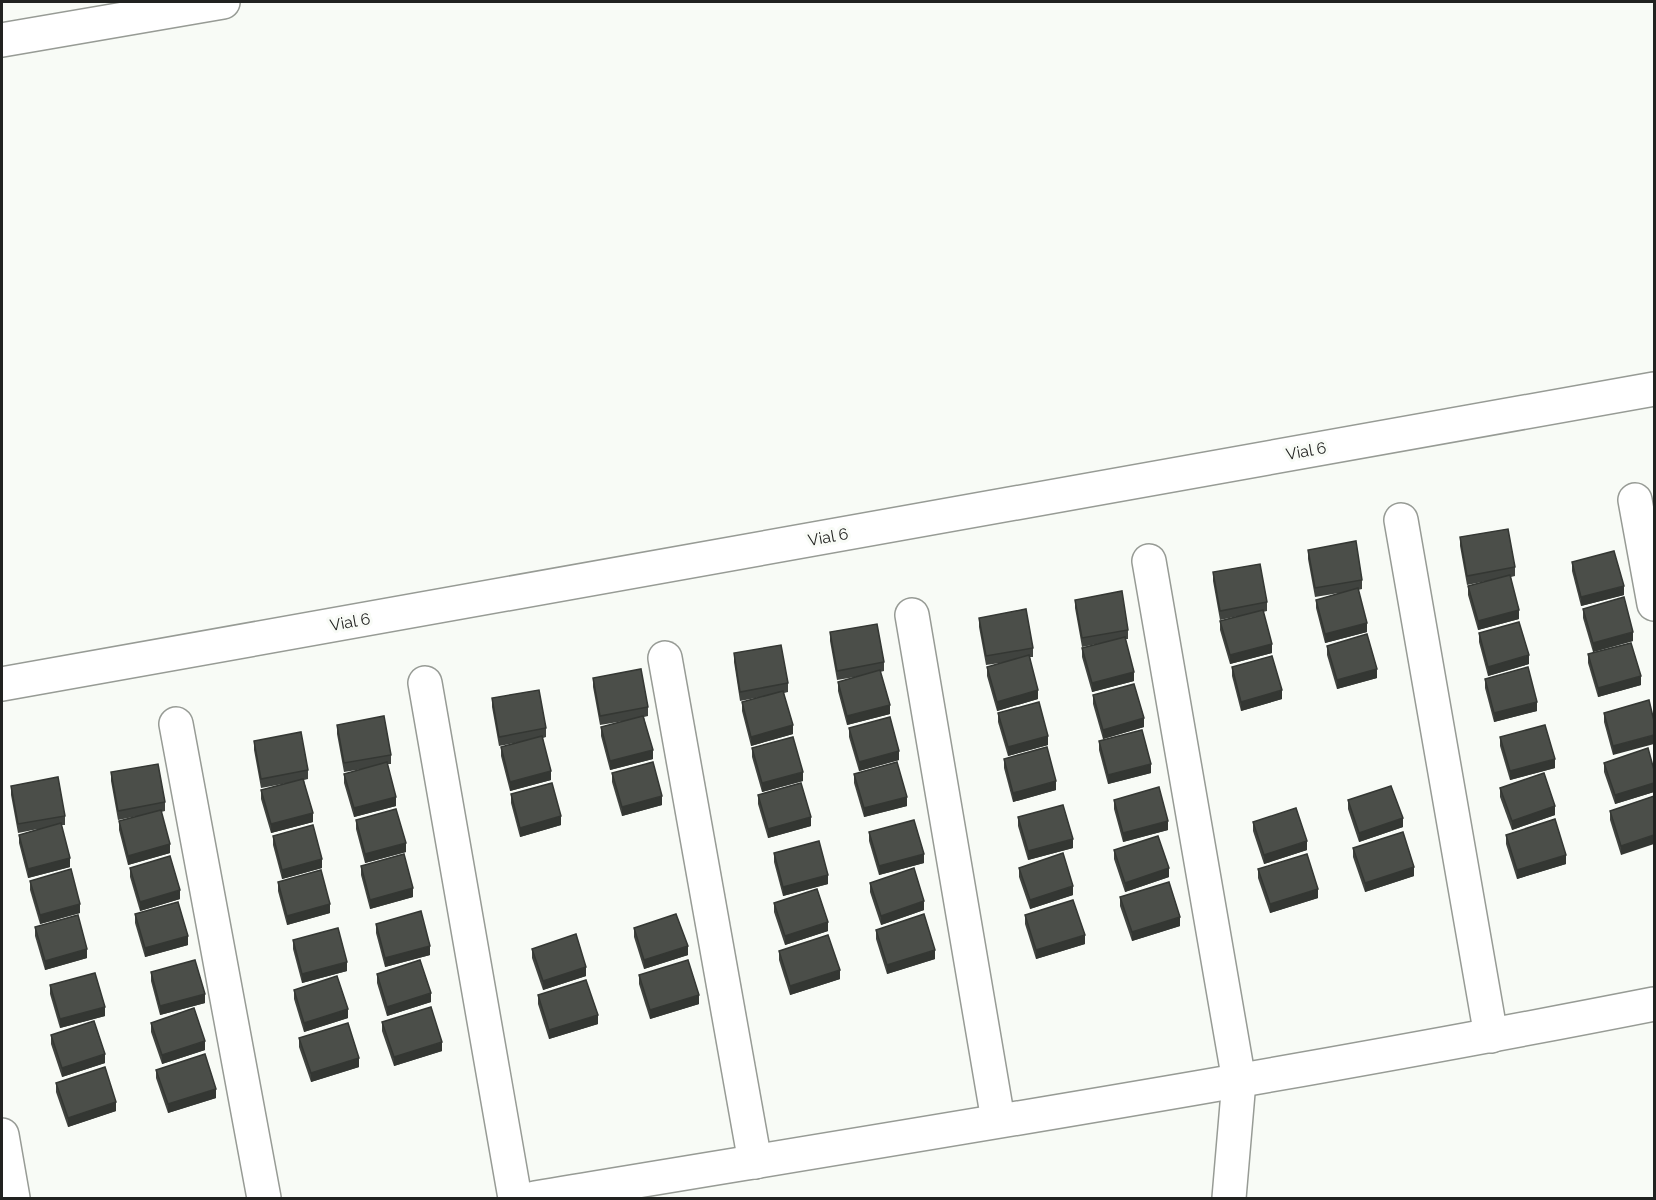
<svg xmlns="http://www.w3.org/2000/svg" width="1656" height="1200" viewBox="0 0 1656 1200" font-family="Raleway,sans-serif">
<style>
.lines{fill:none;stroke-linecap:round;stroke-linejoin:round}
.minor-casing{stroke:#979b95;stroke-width:36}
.minor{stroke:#fff;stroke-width:33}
.wall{fill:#40433f}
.shaded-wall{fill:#343733}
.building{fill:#4b4e49;stroke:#343733;stroke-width:1.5}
.labels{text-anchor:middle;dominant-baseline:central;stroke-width:6;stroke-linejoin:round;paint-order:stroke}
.street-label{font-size:16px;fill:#212220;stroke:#f8fbf6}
</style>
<rect width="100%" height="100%" fill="#f8fbf6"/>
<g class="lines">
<defs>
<g id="minor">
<polyline points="2,40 223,2"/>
<polyline points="1635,500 1654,604"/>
<polyline points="1401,520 1491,1036"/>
<polyline points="1149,561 1239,1081 1229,1198"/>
<polyline points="912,615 998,1120"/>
<polyline points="665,658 755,1162"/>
<polyline points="425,683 515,1198"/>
<polyline points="2,684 1654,389"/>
<polyline points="176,724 264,1198"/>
<polyline points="2,1135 13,1198"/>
<path d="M535,1198C908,1136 1283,1077 1654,1004"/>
</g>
</defs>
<use href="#minor" class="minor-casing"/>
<use href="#minor" class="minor"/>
</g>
<g class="wall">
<polygon points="1460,537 1515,567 1515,576 1511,577 1519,619 1478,630 1468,595 1468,586 1487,581 1467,585 1460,546"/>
<polygon points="1308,550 1362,580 1362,589 1358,590 1367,632 1325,643 1316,608 1316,600 1339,593 1315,597 1308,559"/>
<polygon points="1572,562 1624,595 1581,606 1572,571"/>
<polygon points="1213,572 1267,602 1267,611 1263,612 1272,653 1230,664 1220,630 1220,621 1239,616 1220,620 1213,581"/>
<polygon points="1075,600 1128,630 1128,639 1125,639 1134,681 1092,692 1082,657 1082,648 1102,643 1082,647 1075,608"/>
<polygon points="1583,609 1633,641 1593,652 1583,618"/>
<polygon points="979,618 1033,648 1033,657 1030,657 1038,699 997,711 987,676 987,667 1007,662 986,665 979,627"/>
<polygon points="830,632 884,662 884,671 880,672 890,714 847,725 838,691 838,682 861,676 837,680 830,641"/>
<polygon points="1479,633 1529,664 1488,676 1479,642"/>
<polygon points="1327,646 1377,678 1337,689 1327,655"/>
<polygon points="734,653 788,683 788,692 784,693 793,734 751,746 742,711 742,702 761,697 740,701 734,662"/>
<polygon points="1588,654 1641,685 1598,697 1588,663"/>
<polygon points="1232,667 1282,699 1241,711 1232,676"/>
<polygon points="593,678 648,707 648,716 644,717 653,759 610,770 601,736 601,727 624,721 600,725 593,687"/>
<polygon points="1485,679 1537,711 1494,722 1485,688"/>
<polygon points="1093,695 1144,727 1103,739 1093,704"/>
<polygon points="492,698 546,728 546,737 543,738 551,780 510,791 501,756 501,747 520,742 499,746 492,707"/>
<polygon points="1649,700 1613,755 1604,722 1604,713"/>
<polygon points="998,713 1048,745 1008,756 998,722"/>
<polygon points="337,725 391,755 391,764 387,764 396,806 354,817 344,783 344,774 363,769 344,772 337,734"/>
<polygon points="849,728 899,760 859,771 849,737"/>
<polygon points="1500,737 1555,768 1510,780 1500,746"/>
<polygon points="254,741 308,770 308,779 304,780 313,822 271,833 261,799 261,790 288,783 261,788 254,750"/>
<polygon points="1099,741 1151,773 1108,784 1099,750"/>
<polygon points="752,748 803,781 762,792 752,757"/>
<polygon points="1004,759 1056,790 1013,802 1004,768"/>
<polygon points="1604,763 1654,770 1654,792 1615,804 1604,772"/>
<polygon points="111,772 165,802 165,811 161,812 170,853 128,865 119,830 119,821 138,816 118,820 111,781"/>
<polygon points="612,773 662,805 622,816 612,782"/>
<polygon points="854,774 907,806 864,817 854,783"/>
<polygon points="11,786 65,816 65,825 61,825 70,867 28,878 19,843 19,835 38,829 18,833 11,795"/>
<polygon points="1500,788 1555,815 1512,830 1500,797"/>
<polygon points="511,794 561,825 520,837 511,803"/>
<polygon points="758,795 811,826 768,838 758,804"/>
<polygon points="1654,796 1621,855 1610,820 1610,811"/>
<polygon points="1114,800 1168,830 1123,842 1114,809"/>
<polygon points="1348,800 1403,827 1359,842 1348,809"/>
<polygon points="1018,817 1073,848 1028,860 1018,826"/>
<polygon points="356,820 406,852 365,863 356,829"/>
<polygon points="1253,822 1307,850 1264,864 1253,831"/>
<polygon points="869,832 924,863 879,875 869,841"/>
<polygon points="1506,835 1566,864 1517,879 1506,844"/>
<polygon points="273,836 322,868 282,879 273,845"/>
<polygon points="1353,848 1414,876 1365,892 1353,857"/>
<polygon points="1114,850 1169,877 1125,892 1114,859"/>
<polygon points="774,853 828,884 783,896 774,862"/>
<polygon points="361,866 413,897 370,909 361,875"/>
<polygon points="130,868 180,899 140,911 130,877"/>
<polygon points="1019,868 1073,895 1030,909 1019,877"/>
<polygon points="1258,869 1318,898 1270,913 1258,878"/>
<polygon points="30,881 80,913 40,924 30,890"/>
<polygon points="278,882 330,913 287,925 278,891"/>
<polygon points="870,883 924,910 881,925 870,892"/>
<polygon points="1120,897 1180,926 1132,941 1120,906"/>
<polygon points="774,903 828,931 785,945 774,912"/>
<polygon points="135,914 188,945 145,957 135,923"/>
<polygon points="1025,915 1085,944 1036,959 1025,924"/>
<polygon points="376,924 430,955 385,967 376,933"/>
<polygon points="35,927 87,958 45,970 35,936"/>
<polygon points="634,928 688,955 644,969 634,937"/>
<polygon points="876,930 935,959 887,974 876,939"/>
<polygon points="293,940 347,971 302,983 293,949"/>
<polygon points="532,949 586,976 543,990 532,958"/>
<polygon points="779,951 840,979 790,995 779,960"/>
<polygon points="151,972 205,1003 160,1015 151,981"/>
<polygon points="377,974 431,1002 387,1016 377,983"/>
<polygon points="639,975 699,1004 650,1019 639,984"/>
<polygon points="50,985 105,1016 60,1028 50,994"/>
<polygon points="294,990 348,1018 304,1032 294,999"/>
<polygon points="538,995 598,1024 549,1039 538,1004"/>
<polygon points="382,1022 442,1051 394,1066 382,1031"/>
<polygon points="151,1023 205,1050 162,1064 151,1032"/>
<polygon points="51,1035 105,1063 62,1077 51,1044"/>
<polygon points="299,1038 359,1067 311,1082 299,1047"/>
<polygon points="156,1070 216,1098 168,1113 156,1078"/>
<polygon points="56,1083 116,1111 68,1127 56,1092"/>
</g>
<g class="shaded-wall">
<polygon points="1624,586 1624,595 1581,606 1581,597"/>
<polygon points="1519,610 1519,619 1478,630 1478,621"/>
<polygon points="1367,623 1367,632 1325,643 1325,634"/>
<polygon points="1633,632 1633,641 1593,652 1593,643"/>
<polygon points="1272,644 1272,653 1230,664 1230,655"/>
<polygon points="1529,655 1529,664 1488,676 1488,667"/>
<polygon points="1377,669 1377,678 1337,689 1337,680"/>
<polygon points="1134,672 1134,681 1092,692 1092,683"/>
<polygon points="1641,676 1641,685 1598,697 1598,688"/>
<polygon points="1038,690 1038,699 997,711 997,702"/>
<polygon points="1282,690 1282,699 1241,711 1241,702"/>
<polygon points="1537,702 1537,711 1494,722 1494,713"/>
<polygon points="890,705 890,714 847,725 847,716"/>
<polygon points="1144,718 1144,727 1103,739 1103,730"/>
<polygon points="793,725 793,734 751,746 751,737"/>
<polygon points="1654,735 1654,744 1613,755 1613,746"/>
<polygon points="1048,736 1048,745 1008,756 1008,747"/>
<polygon points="653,750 653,759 610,770 610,761"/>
<polygon points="899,751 899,760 859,771 859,762"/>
<polygon points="1555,759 1555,768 1510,780 1510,771"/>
<polygon points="1151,764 1151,773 1108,784 1108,775"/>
<polygon points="551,771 551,780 510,791 510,782"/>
<polygon points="803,772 803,781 762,792 762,783"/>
<polygon points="1056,781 1056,790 1013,802 1013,793"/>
<polygon points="1654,783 1654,792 1615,804 1615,795"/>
<polygon points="662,796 662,805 622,816 622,807"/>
<polygon points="396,797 396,806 354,817 354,808"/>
<polygon points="907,797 907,806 864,817 864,808"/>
<polygon points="1555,806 1555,815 1512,830 1512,821"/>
<polygon points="313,813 313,822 271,833 271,824"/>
<polygon points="561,816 561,825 520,837 520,828"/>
<polygon points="811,817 811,826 768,838 768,829"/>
<polygon points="1403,818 1403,827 1359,842 1359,833"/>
<polygon points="1168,821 1168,830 1123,842 1123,833"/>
<polygon points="1654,835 1654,844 1621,855 1621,846"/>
<polygon points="1073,839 1073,848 1028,860 1028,851"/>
<polygon points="1307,841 1307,850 1264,864 1264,855"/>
<polygon points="406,843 406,852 365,863 365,854"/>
<polygon points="170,844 170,853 128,865 128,856"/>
<polygon points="924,854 924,863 879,875 879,866"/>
<polygon points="1566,855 1566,864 1517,879 1517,870"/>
<polygon points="70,858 70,867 28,878 28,869"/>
<polygon points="322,859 322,868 282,879 282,870"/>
<polygon points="1414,867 1414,876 1365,892 1365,883"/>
<polygon points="1169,868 1169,877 1125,892 1125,883"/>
<polygon points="828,875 828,884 783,896 783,887"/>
<polygon points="1073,886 1073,895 1030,909 1030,900"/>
<polygon points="413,888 413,897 370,909 370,900"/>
<polygon points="1318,889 1318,898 1270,913 1270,904"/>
<polygon points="180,890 180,899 140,911 140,902"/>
<polygon points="924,901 924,910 881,925 881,916"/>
<polygon points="80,904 80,913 40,924 40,915"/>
<polygon points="330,904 330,913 287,925 287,916"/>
<polygon points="1180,917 1180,926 1132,941 1132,932"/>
<polygon points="828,922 828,931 785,945 785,936"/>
<polygon points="1085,935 1085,944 1036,959 1036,950"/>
<polygon points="188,936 188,945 145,957 145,948"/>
<polygon points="430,946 430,955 385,967 385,958"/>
<polygon points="688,946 688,955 644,969 644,960"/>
<polygon points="87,949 87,958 45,970 45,961"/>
<polygon points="935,950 935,959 887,974 887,965"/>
<polygon points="347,962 347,971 302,983 302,974"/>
<polygon points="586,967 586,976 543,990 543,981"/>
<polygon points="840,970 840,979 790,995 790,986"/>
<polygon points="431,993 431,1002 387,1016 387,1007"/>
<polygon points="205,994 205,1003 160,1015 160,1006"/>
<polygon points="699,995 699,1004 650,1019 650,1010"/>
<polygon points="105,1007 105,1016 60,1028 60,1019"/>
<polygon points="348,1009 348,1018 304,1032 304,1023"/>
<polygon points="598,1015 598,1024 549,1039 549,1030"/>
<polygon points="205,1041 205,1050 162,1064 162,1055"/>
<polygon points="442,1042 442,1051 394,1066 394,1057"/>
<polygon points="105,1054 105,1063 62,1077 62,1068"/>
<polygon points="359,1058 359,1067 311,1082 311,1073"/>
<polygon points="216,1089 216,1098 168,1113 168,1104"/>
<polygon points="116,1102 116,1111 68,1127 68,1118"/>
</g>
<g class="building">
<polygon points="1508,529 1515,567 1467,576 1460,537"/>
<polygon points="1356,541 1362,580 1315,588 1308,550"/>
<polygon points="1614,551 1624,586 1581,597 1572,562"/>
<polygon points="1260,564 1267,602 1220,611 1213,572"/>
<polygon points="1510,575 1519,610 1478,621 1468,586"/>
<polygon points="1358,588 1367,623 1325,634 1316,600"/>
<polygon points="1122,591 1128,630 1082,638 1075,600"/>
<polygon points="1624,597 1633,632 1593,643 1583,609"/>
<polygon points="1026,609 1033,648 986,656 979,618"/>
<polygon points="1263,610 1272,644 1230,655 1220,621"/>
<polygon points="1519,622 1529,655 1488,667 1479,633"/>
<polygon points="877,624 884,662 837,671 830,632"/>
<polygon points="1367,634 1377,669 1337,680 1327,646"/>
<polygon points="1125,637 1134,672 1092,683 1082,648"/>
<polygon points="1631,643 1641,676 1598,688 1588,654"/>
<polygon points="781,645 788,683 740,692 734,653"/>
<polygon points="1029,655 1038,690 997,702 987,667"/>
<polygon points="1272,656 1282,690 1241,702 1232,667"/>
<polygon points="1528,667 1537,702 1494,713 1485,679"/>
<polygon points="641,669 648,707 600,716 593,678"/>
<polygon points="880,670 890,705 847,716 838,682"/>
<polygon points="1134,684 1144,718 1103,730 1093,695"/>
<polygon points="539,690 546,728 499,737 492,698"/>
<polygon points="783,691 793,725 751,737 742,702"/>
<polygon points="1649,700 1654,721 1654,735 1613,746 1604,713"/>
<polygon points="1039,702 1048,736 1008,747 998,713"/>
<polygon points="384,716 391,755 344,763 337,725"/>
<polygon points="643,716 653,750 610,761 601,727"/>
<polygon points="890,717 899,751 859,762 849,728"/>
<polygon points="1545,725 1555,759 1510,771 1500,737"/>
<polygon points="1142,730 1151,764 1108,775 1099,741"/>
<polygon points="301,732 308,770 261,779 254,741"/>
<polygon points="542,736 551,771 510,782 501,747"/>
<polygon points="793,737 803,772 762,783 752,748"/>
<polygon points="1047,747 1056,781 1013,793 1004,759"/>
<polygon points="1648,748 1654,770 1654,783 1615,795 1604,763"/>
<polygon points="387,762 396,797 354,808 344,774"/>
<polygon points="653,762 662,796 622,807 612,773"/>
<polygon points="897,762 907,797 864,808 854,774"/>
<polygon points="158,764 165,802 118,811 111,772"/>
<polygon points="1544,773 1555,806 1512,821 1500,788"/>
<polygon points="58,777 65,816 18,824 11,786"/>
<polygon points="303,779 313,813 271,824 261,790"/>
<polygon points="552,783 561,816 520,828 511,794"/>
<polygon points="801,783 811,817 768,829 758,795"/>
<polygon points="1391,786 1403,818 1359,833 1348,800"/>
<polygon points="1159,787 1168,821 1123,833 1114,800"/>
<polygon points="1654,796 1654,835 1621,846 1610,811"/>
<polygon points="1063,805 1073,839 1028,851 1018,817"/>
<polygon points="1296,808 1307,841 1264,855 1253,822"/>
<polygon points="396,809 406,843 365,854 356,820"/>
<polygon points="161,810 170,844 128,856 119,821"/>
<polygon points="1555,819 1566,855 1517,870 1506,835"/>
<polygon points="914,820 924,854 879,866 869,832"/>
<polygon points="61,823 70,858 28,869 19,835"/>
<polygon points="313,825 322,859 282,870 273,836"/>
<polygon points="1403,832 1414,867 1365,883 1353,848"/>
<polygon points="1158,836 1169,868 1125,883 1114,850"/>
<polygon points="819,841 828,875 783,887 774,853"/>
<polygon points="1063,853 1073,886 1030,900 1019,868"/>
<polygon points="404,854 413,888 370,900 361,866"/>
<polygon points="1307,854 1318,889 1270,904 1258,869"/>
<polygon points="170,856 180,890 140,902 130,868"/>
<polygon points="914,868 924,901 881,916 870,883"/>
<polygon points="71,869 80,904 40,915 30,881"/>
<polygon points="321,870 330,904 287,916 278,882"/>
<polygon points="1169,882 1180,917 1132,932 1120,897"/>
<polygon points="817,889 828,922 785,936 774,903"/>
<polygon points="1073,900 1085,935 1036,950 1025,915"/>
<polygon points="178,902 188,936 145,948 135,914"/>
<polygon points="421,911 430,946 385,958 376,924"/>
<polygon points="676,914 688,946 644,960 634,928"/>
<polygon points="924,914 935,950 887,965 876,930"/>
<polygon points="78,915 87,949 45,961 35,927"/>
<polygon points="338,928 347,962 302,974 293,940"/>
<polygon points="576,934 586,967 543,981 532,949"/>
<polygon points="828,935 840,970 790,986 779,951"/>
<polygon points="195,960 205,994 160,1006 151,972"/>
<polygon points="420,960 431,993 387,1007 377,974"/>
<polygon points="688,960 699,995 650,1010 639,975"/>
<polygon points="95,973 105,1007 60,1019 50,985"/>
<polygon points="337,976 348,1009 304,1023 294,990"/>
<polygon points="586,980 598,1015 549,1030 538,995"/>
<polygon points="431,1007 442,1042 394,1057 382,1022"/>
<polygon points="194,1008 205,1041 162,1055 151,1023"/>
<polygon points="94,1021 105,1054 62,1068 51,1035"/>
<polygon points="348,1023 359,1058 311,1073 299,1038"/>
<polygon points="205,1054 216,1089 168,1104 156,1070"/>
<polygon points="105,1067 116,1102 68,1118 56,1083"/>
</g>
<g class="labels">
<g class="street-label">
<text transform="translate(1306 451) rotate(-10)">Vial 6</text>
<text transform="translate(828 537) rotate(-10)">Vial 6</text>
<text transform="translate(350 622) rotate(-10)">Vial 6</text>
</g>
</g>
<rect width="1656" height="1200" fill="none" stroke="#212220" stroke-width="6"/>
</svg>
